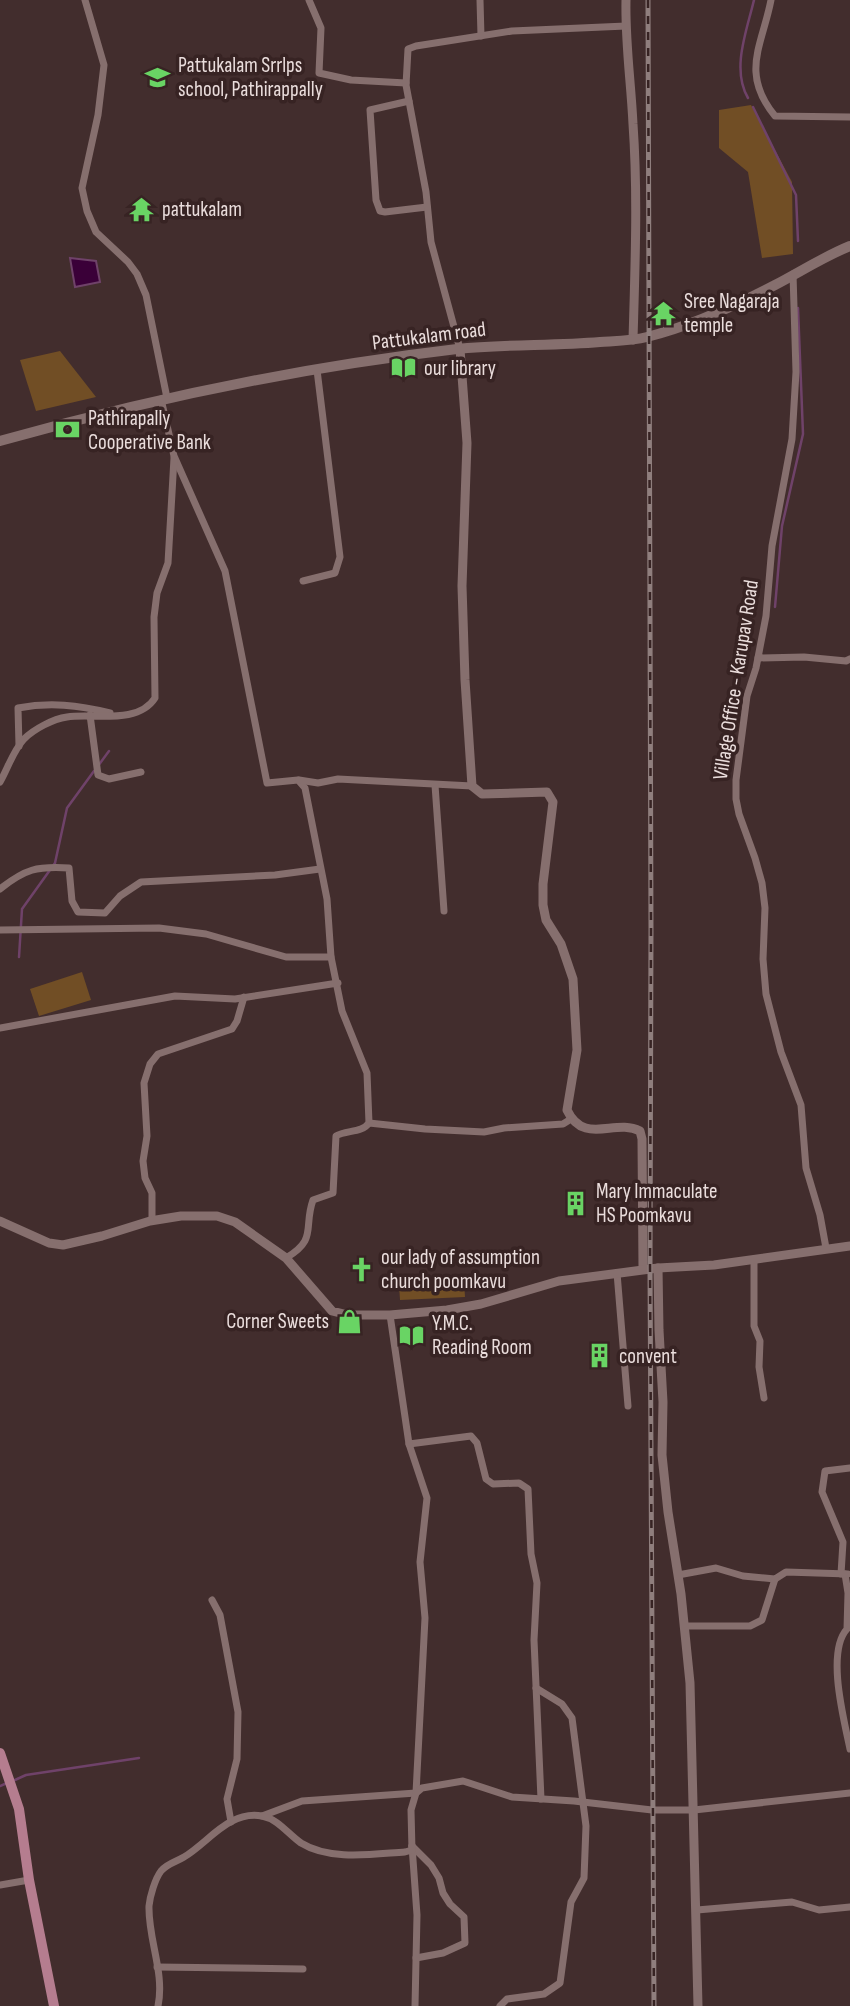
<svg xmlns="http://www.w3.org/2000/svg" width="850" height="2006" viewBox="0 0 850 2006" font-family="'Sofia Sans Condensed',sans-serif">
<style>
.green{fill:#714e25}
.water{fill:#3a0038;stroke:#6f4269;stroke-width:2}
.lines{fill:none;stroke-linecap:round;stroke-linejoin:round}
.stream{stroke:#6f4269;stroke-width:2.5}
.minor{stroke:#866f6e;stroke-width:7}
.tertiary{stroke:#866f6e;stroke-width:9}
.secondary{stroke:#866f6e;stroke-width:10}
.primary{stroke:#b57d8f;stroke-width:10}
.rail-casing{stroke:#8f7e7d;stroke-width:5}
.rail{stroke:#372323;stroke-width:2.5;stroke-dasharray:8;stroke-linecap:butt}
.labels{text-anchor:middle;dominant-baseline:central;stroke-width:7;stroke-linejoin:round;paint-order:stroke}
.poi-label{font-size:21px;fill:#eadddc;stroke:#372323;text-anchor:start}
.street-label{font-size:21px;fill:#eadddc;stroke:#372323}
</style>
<rect width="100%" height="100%" fill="#422d2d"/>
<g class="green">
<polygon points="751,105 792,182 793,254 762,258 748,172 719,148 719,110"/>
<polygon points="60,351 96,397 36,411 20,360"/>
<polygon points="82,972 91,1000 39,1016 30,989"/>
<polygon points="464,1282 465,1297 400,1300 399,1285"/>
</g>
<polygon class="water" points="70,258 96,261 100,282 75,287"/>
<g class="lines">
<g class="stream">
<path d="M748,98C731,69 747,30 754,0"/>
<polyline points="753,107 796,195 798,241"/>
<polyline points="775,607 782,526 803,434 798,308"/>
<polyline points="98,766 109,751"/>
<polyline points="19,957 22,909 55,863 67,808 94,771"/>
<polyline points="15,1780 26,1775 139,1758"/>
<polyline points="0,1786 7,1783"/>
</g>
<g class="minor">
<polyline points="85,0 104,65 98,115 82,188 87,211 96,232 128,262 137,274 146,295 167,398"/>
<polyline points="309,0 321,28 319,73 351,80 406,83"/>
<polyline points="480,0 481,36"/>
<path d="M771,0C762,46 740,73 775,116L850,117"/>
<polyline points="409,101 370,110 376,200 380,211 385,212 427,207"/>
<polyline points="793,274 796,372 792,439 772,546 766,616 756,668 747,696 736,780 736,799 739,814 755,858 762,883 765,908 763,959 766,994 781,1052 801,1105 806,1168 820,1215 826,1248"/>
<polyline points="460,349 431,242 426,192 406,85 408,49 416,46 512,31 626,26"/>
<path d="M161,399L174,456L225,571L267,783L298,780L305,788L327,899L331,957L342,1011L367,1073L369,1123C362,1133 346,1130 336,1136L333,1193L313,1200C303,1228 318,1239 286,1258"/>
<polyline points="303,581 335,573 340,557 317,370"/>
<polyline points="758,658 804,657 846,661 850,659"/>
<polyline points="90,715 98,775 109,779 141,772"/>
<path d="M19,746L18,708C50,702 78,705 110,713"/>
<polyline points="299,780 318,783 338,779 472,786"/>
<path d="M0,782C8,768 13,751 24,739C34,729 53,719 67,717C93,713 138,725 155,698L154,617L157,593L168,563L174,458"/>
<polyline points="435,785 444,911"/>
<path d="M0,889C25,869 37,866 69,868L72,901L78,912L105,913L120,896L141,882L275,875L320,869"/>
<polyline points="0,930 159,928 206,934 286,957 331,957"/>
<polyline points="0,1028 175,996 235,999 338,983"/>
<polyline points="369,1123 425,1129 484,1132 504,1128 563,1124 571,1119"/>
<polyline points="152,1220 152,1193 145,1178 143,1161 147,1136 144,1083 150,1064 158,1054 232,1029 237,1021 244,997"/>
<polyline points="754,1259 754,1326 760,1341 759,1367 764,1398"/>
<polyline points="617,1273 628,1406"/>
<polyline points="409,1444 471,1436 477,1443 486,1479 493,1484 519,1483 528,1489 531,1554 537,1583 534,1640 541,1799"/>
<polyline points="841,1574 843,1542 822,1492 825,1471 850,1468"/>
<path d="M845,1574L848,1593L847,1629C826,1652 844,1720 850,1749"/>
<polyline points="678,1575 716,1568 743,1576 775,1579 786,1572 848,1574"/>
<polyline points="212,1600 220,1615 238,1712 237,1759 227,1799 231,1822"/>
<polyline points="685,1626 750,1626 762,1620 775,1579"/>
<polyline points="262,1816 302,1801 416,1793 425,1618 420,1562 427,1498 409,1444 390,1315"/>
<polyline points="412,1846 431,1865 439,1878 443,1893 450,1904 464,1917 465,1943 443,1953 416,1958"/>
<polyline points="412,1846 417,1915 415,2006"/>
<polyline points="0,1885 29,1880"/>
<polyline points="697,1910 792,1902 819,1910 850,1907"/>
<polyline points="157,1967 303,1969"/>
<path d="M158,2006C165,1973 148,1939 149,1906C150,1896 155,1879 161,1871C168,1863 176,1862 184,1857C208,1843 229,1810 262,1816C278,1819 288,1834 301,1843C330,1861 373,1854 405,1852L412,1850L411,1810L416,1793L422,1788L463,1781L512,1797L574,1801L652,1810H694L850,1793"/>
<polyline points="500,2006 507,1999 544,1994 560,1983 571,1902 584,1878 586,1826 572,1718 562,1704 536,1688"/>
</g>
<g class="tertiary">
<path d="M626,0C625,42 631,82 633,124C638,195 635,268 633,340"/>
<path d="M460,349L467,443L462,586L465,680L472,786L482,794L547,792L553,802L543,884V905L546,920L561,944L573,979L577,1050L567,1110C584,1146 615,1118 640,1131L642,1139L643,1269"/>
<polyline points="0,1221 49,1243 63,1245 102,1236 150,1221 181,1216 217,1216 235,1222 286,1258 332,1311 348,1315 390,1315 447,1310 481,1304 559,1281 658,1268 714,1265 850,1246"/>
<polyline points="658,1268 659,1330 663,1402 662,1455 668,1512 681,1594 690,1683 698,2006"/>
</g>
<path class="secondary" d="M0,441C149,399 303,367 457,349C504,344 553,346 600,342C616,341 632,341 647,337C691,326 735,306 775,285C800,272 823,257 850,246"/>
<polyline class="primary" points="0,1753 19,1809 29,1880 54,2006"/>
<defs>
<polyline id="rail" points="648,0 651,928 650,1268 654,2006"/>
</defs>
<use href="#rail" class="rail-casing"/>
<use href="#rail" class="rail"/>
</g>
<defs>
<symbol id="school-bare" viewBox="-9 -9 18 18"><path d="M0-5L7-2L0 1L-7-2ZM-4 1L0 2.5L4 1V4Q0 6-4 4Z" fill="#69d464" stroke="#372323" stroke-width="2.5" paint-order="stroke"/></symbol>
<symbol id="temple-bare" viewBox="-9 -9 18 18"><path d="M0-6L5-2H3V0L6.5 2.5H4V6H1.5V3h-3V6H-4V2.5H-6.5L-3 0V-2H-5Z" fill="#69d464" stroke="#372323" stroke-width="2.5" paint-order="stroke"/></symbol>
<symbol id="library-bare" viewBox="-9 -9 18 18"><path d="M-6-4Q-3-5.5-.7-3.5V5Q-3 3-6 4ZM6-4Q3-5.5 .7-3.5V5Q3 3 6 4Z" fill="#69d464" stroke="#372323" stroke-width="2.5" paint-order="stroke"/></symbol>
<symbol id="bank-bare" viewBox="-9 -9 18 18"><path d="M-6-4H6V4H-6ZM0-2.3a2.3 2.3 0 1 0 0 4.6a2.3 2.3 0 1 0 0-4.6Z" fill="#69d464" stroke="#372323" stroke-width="2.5" paint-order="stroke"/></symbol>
<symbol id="building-bare" viewBox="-9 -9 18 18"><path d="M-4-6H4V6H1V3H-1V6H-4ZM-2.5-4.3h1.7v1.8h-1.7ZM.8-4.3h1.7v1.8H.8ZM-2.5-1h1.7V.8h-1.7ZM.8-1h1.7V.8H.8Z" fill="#69d464" stroke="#372323" stroke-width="2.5" paint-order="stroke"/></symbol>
<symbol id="church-bare" viewBox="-9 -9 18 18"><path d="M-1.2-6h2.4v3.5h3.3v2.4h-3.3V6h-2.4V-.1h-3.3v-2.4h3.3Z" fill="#69d464" stroke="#372323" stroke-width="2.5" paint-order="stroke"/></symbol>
<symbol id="shop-bare" viewBox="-9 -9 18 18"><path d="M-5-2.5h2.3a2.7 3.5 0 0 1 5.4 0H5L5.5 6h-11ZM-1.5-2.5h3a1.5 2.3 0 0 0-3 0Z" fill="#69d464" stroke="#372323" stroke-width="2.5" paint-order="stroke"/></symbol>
</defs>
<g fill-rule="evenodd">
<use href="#school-bare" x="140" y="60" width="35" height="35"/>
<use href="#temple-bare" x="124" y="192" width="35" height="35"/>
<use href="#temple-bare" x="646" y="296" width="35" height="35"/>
<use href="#library-bare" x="386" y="350" width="35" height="35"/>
<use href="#bank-bare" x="50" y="412" width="35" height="35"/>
<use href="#building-bare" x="558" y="1186" width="35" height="35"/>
<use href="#church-bare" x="344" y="1252" width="35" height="35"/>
<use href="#shop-bare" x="332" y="1304" width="35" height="35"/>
<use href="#library-bare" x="394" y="1318" width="35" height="35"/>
<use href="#building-bare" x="582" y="1338" width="35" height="35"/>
</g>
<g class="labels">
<g class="poi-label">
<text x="178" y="65">Pattukalam Srrlps<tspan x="178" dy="24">school, Pathirappally</tspan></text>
<text x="162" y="209">pattukalam</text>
<text x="684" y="301">Sree Nagaraja<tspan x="684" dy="24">temple</tspan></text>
<text x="424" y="368">our library</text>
<text x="88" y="418">Pathirapally<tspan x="88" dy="24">Cooperative Bank</tspan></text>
<text x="596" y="1191">Mary Immaculate<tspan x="596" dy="24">HS Poomkavu</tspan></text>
<text x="381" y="1257">our lady of assumption<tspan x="381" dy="24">church poomkavu</tspan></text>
<text x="329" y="1321" text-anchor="end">Corner Sweets</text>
<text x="432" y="1323">Y.M.C.<tspan x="432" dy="24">Reading Room</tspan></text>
<text x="619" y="1356">convent</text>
</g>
<g class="street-label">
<text transform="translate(429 336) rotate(-7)">Pattukalam road</text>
<text transform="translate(736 680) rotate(-81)">Village Office - Karupav Road</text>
</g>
</g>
</svg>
